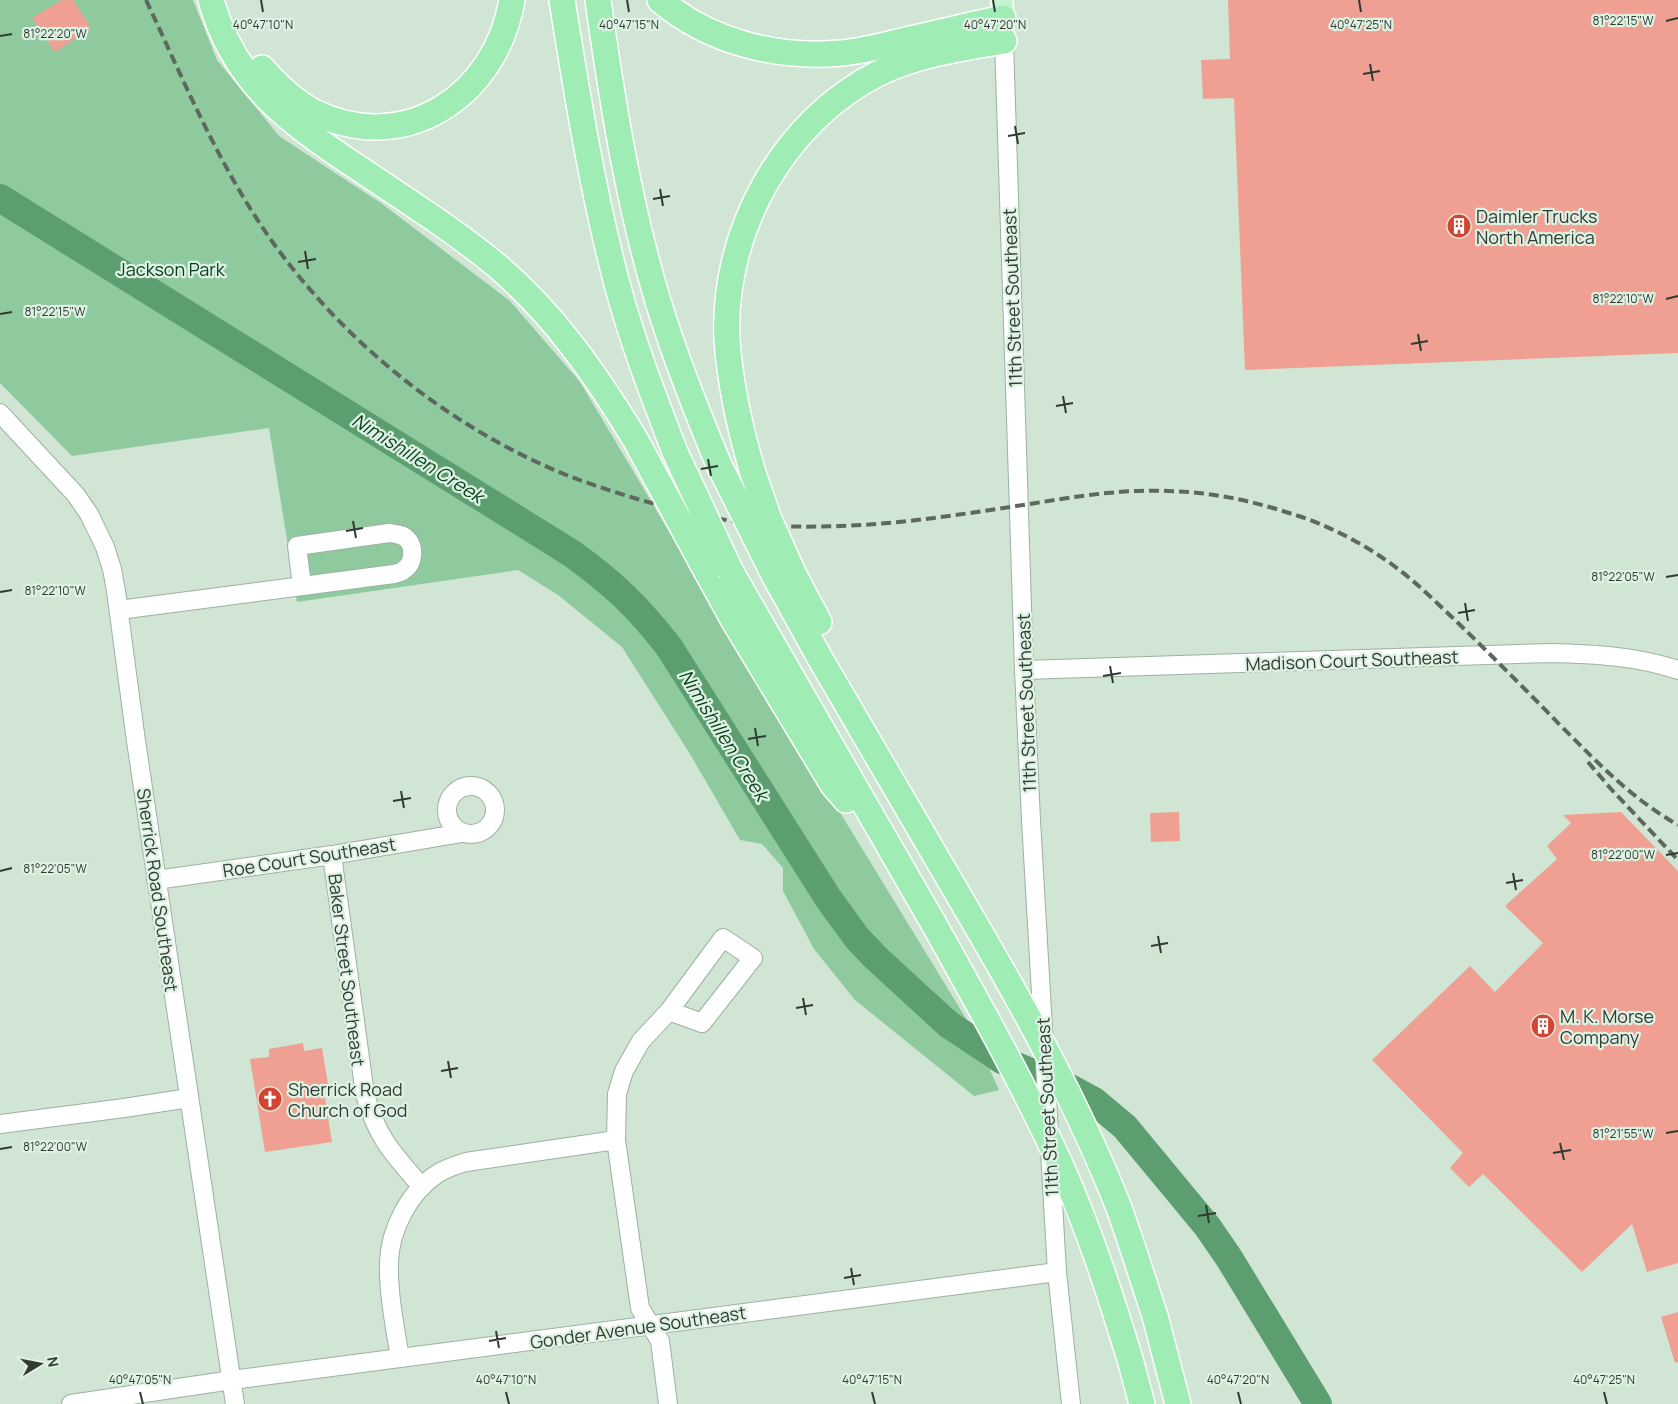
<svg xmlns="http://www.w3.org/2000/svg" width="1678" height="1404" viewBox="0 0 1678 1404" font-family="Manrope,sans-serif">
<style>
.green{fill:#8fca9f}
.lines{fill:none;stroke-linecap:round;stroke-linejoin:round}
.river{stroke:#5c9e70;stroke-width:28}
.building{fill:#efa092}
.minor-casing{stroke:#9cb1a1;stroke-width:20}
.major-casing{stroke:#fff;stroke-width:24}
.highway-casing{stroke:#fff;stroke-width:28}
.minor{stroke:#fff;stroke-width:18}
.major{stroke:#c6f4d3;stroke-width:21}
.highway{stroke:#a0ecb5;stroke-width:25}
.rail{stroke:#5d685f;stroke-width:4;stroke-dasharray:10 5;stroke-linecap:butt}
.highway-bridge-casing{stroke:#fff;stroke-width:28;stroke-linecap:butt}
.highway-bridge{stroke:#a0ecb5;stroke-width:25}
.ticks{fill:none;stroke:#323a34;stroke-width:2}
.labels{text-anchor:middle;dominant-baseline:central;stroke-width:4.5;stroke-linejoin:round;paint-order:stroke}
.poi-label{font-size:18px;fill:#323a34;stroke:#ddf2e2;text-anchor:start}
.park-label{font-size:18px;fill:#073d1e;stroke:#ddf2e2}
.street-label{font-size:18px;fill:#323a34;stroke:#ddf2e2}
.water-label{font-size:19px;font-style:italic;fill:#093e1f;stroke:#ddf2e2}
.ticks-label{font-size:12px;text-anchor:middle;fill:#323a34;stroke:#ddf2e2;stroke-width:4.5;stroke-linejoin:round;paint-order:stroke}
</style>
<rect width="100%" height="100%" fill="#d0e5d4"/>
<polygon class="green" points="0,0 193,0 217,60 279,136 381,203 510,301 580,382 710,600 970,1025 999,1090 974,1096 855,1000 814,949 783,891 783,868 762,844 740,840 690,754 622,647 558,595 518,570 297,602 269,428 72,456 0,383"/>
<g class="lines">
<path class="river" d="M0,198L571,553C613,583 638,607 669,647L828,898L857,938L875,957L948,1024L1002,1060L1072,1089L1094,1101L1125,1127L1207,1226L1229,1258L1318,1404"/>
</g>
<g class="building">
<polygon points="62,0 73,0 91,28 55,52 32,18"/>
<polygon points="1228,0 1678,0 1678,353 1245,370 1234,98 1203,99 1201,60 1230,59"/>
<polygon points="1179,812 1180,841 1151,842 1150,813"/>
<polygon points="1621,812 1678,871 1678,1263 1647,1272 1632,1224 1582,1272 1483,1174 1469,1187 1450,1168 1463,1153 1372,1060 1470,966 1495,992 1543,943 1505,906 1557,859 1547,846 1571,823 1563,815"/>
<polygon points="303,1043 304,1051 322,1048 328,1084 323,1085 332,1142 265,1152 250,1059 269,1057 269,1049"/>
<polygon points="1678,1312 1678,1362 1675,1363 1661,1317"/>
</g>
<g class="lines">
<defs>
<g id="minor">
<polyline points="1004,41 1024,670 1031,820 1057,1272 1071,1404"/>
<polyline points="0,413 76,495 89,514 105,547 112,569 116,591 136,741 235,1404"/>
<path d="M119,610L394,574C397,573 403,572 405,569C414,563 414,547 408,540C403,534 396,534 389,533L297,546L302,586"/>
<path d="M1024,670L1550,653C1594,654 1636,656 1678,670"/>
<circle cx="471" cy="810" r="24"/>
<path d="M332,855L365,1094C377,1138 393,1154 422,1187"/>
<polyline points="156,880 332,855 462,833"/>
<polyline points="0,1124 124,1108 189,1098"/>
<path d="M400,1358C395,1327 388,1294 389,1262C390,1230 409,1192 437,1174C446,1168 456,1165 466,1162L616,1140"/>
<polyline points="71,1404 232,1380 1057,1272"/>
<polyline points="668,1404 660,1341 640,1308 616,1140 617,1094 624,1071 641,1041 669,1011 723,938 753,958 702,1023 669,1011"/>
</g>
<polyline id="major" points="1002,0 1003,33"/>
<g id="highway">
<path d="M211,0C235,87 295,126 366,173C410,203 455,231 496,265C554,314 596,375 635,439"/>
<path d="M562,0C577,94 592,188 616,280C631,338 653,395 675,452"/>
<path d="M598,0C612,100 628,201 657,298C674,355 696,410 719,465"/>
<path d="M660,0C709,42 778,59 842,53C864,51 885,45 906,40C938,33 970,25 1003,18"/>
<path d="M262,68C277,85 293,101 314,112C406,157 496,95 512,0"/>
<path d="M753,473C740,429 730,385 727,339C722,232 783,121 879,73C918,54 962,48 1004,41"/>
<polyline points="707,572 734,621 833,785 846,800"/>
<polyline points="731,572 935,926"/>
<polyline points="774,575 821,660 966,908"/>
<polyline points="794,575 819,622"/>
<polyline points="1155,1316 1178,1404"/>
<polyline points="1120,1327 1130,1359 1142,1404"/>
</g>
</defs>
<use href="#minor" class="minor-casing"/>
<use href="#major" class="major-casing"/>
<use href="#highway" class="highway-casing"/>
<use href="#minor" class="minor"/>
<use href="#major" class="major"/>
<use href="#highway" class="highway"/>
<g class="rail">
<path d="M146,0C185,83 220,169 274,244C347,345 453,430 569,476C598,487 629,497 659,505C690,513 721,520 752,524C793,528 835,527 876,524C929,520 983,511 1036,503C1079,496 1123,489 1168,491C1210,492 1249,500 1289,513C1333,526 1378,551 1413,581C1427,593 1441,607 1455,620C1491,655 1527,691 1562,727C1600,765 1631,798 1678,825"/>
<polyline points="1588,762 1611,789 1678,860"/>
</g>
<defs>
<g id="highway-bridge">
<polyline points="635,439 707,572"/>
<polyline points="675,452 731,572"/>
<polyline points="719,465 774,575"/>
<polyline points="753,473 769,519 794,575"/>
<path d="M966,908C1023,1005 1078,1104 1119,1208C1132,1244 1143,1280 1155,1316"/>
<path d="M935,926C979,1005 1023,1083 1061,1166C1084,1218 1103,1272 1120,1327"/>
</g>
</defs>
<use href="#highway-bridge" class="highway-bridge-casing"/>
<use href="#highway-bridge" class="highway-bridge"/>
</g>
<path class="ticks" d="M261,0L263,12M627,0L629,12M993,0L995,12M1359,0L1361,12M1666,21L1678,18M0,36L12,34M1370,64L1373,81M1363,74L1380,71M1015,126L1018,144M1008,136L1025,133M660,189L663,206M653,199L670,196M305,251L308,269M298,262L316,259M1666,299L1678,296M0,314L12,312M1418,334L1421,351M1411,344L1428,341M1063,396L1066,413M1056,406L1073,403M708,459L711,476M701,469L718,466M353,521L356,538M346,531L363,528M1666,577L1678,575M0,592L12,590M1465,603L1468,621M1458,613L1475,610M1110,666L1113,683M1103,676L1121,673M755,728L758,746M748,739L766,736M401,791L404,808M393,801L411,798M1666,855L1678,853M0,871L12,868M1513,873L1516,890M1506,883L1523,880M1158,936L1161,953M1151,946L1168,943M803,998L806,1015M796,1008L813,1005M448,1061L451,1078M441,1071L458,1068M1666,1133L1678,1131M1560,1143L1564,1160M0,1149L12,1147M1553,1153L1571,1150M1206,1205L1209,1223M1198,1216L1216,1213M851,1268L854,1285M844,1278L861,1275M496,1331L499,1348M489,1341L506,1338M140,1392L143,1404M506,1392L509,1404M872,1392L875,1404M1238,1392L1241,1404M1604,1392L1607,1404"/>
<defs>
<symbol id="building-disc" viewBox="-11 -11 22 22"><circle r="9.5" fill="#d24533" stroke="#ddf2e2"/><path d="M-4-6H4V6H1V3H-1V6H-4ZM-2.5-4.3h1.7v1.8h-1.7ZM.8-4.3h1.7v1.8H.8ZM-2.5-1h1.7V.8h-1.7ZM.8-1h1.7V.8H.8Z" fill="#fff"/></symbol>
<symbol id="church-disc" viewBox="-11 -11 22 22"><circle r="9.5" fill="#d24533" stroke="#ddf2e2"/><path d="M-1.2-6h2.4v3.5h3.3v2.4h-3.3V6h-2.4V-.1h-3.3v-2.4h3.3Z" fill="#fff"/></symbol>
</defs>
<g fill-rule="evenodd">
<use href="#building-disc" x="1445" y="212" width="28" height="28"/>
<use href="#building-disc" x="1529" y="1012" width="28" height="28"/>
<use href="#church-disc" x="256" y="1085" width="28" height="28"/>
</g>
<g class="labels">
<g class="poi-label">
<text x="1476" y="216">Daimler Trucks<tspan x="1476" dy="21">North America</tspan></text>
<text x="1560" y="1016">M. K. Morse<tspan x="1560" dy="21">Company</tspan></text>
<text x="288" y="1089">Sherrick Road<tspan x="288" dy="21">Church of God</tspan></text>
</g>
<g class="park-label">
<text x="171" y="269">Jackson Park</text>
</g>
<g class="street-label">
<text transform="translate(1012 298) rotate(-92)">11th Street Southeast</text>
<text transform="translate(1352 660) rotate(-2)">Madison Court Southeast</text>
<text transform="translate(1026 703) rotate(-92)">11th Street Southeast</text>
<text transform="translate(309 857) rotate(-9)">Roe Court Southeast</text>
<text transform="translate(158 890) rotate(82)">Sherrick Road Southeast</text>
<text transform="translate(347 970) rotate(83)">Baker Street Southeast</text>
<text transform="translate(1047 1107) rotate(-93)">11th Street Southeast</text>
<text transform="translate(638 1327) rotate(-8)">Gonder Avenue Southeast</text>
</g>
<g class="water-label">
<text transform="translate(418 458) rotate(32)">Nimishillen Creek</text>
<text transform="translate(724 735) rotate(58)">Nimishillen Creek</text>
</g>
</g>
<g class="ticks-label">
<text x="1623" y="25">81°22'15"W</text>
<text x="263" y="29">40°47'10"N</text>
<text x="629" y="29">40°47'15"N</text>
<text x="995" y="29">40°47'20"N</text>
<text x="1361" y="29">40°47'25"N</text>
<text x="55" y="38">81°22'20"W</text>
<text x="1623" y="303">81°22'10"W</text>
<text x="55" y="316">81°22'15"W</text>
<text x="1623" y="581">81°22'05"W</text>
<text x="55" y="595">81°22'10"W</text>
<text x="1623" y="859">81°22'00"W</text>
<text x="55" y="873">81°22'05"W</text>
<text x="1623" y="1138">81°21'55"W</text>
<text x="55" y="1151">81°22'00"W</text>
<text x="140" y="1384">40°47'05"N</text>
<text x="506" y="1384">40°47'10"N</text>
<text x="872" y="1384">40°47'15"N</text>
<text x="1238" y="1384">40°47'20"N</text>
<text x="1604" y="1384">40°47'25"N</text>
</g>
<g transform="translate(40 1364) rotate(80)" stroke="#ddf2e2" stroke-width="4" paint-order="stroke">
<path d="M0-4L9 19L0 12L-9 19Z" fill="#323a34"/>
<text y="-8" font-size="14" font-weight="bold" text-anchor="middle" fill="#323a34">N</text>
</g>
</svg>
